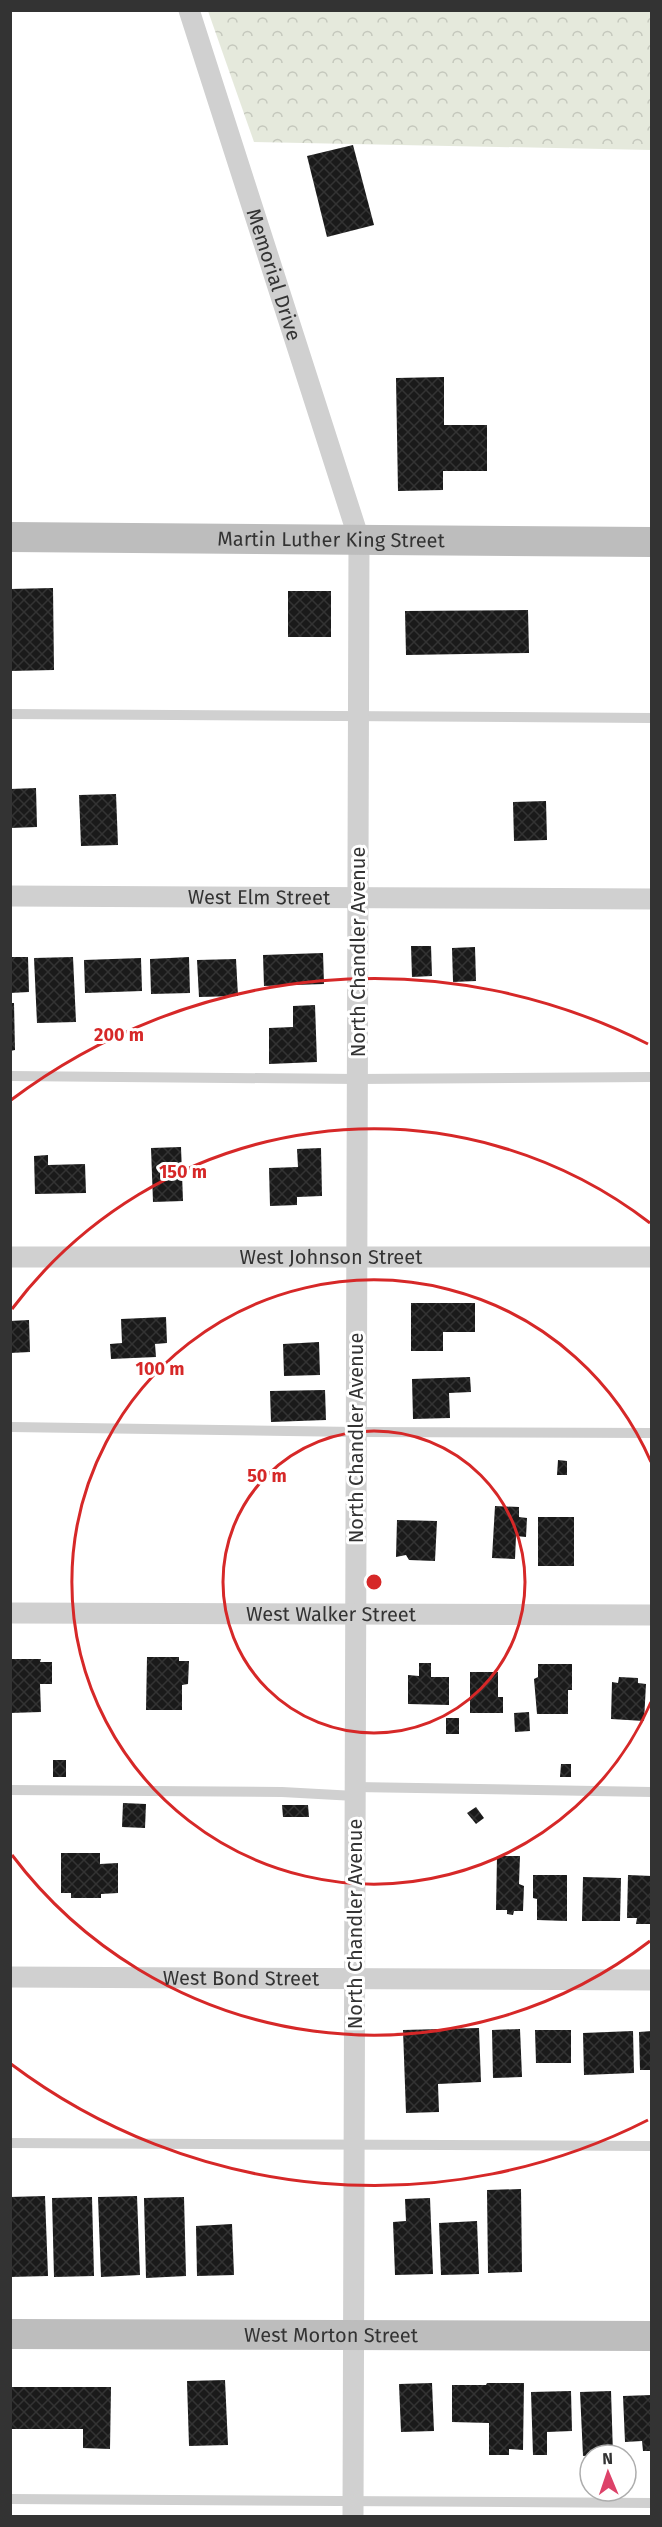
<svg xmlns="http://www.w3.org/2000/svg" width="662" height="2527" viewBox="0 0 662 2527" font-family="'Fira Sans',sans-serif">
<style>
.forest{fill:url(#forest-crowns)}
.building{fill:url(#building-cross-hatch)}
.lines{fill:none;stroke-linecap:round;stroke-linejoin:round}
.lane{stroke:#d0d0d0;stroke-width:10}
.street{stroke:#d0d0d0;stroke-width:21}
.secondary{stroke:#bdbdbd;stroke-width:30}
.ring{fill:none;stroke:#d62828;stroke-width:3}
.labels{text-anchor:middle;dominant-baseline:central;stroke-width:6;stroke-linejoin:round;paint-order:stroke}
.street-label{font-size:20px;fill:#333;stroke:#fff}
.centre{fill:#d62828;stroke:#fff;stroke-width:3}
.ring-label{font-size:18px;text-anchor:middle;font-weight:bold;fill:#d62828;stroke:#fff;stroke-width:6;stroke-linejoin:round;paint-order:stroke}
</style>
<defs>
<pattern id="forest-crowns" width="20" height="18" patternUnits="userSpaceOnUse" patternTransform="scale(1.5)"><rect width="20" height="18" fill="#e5e9dc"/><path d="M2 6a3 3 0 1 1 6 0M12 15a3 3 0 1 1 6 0" fill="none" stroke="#c5c8bd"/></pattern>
<pattern id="building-cross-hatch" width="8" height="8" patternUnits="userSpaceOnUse" patternTransform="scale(1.5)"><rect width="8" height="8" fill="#1a1a1a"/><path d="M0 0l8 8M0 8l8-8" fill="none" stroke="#333"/></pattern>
</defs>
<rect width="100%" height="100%" fill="#fff"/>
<polygon class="forest" points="208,11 651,11 651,150 254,142"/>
<g class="building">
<polygon points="353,145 374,225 327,237 307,156"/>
<polygon points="444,377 444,425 487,425 487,471 443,471 443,490 398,491 396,378"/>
<polygon points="53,588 54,670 10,671 10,589"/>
<rect x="288" y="591" width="43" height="46"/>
<polygon points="528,610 529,653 406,655 405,611"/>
<polygon points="36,788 37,827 10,828 10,789"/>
<polygon points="116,794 118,845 81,846 79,795"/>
<polygon points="546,801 547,840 514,841 513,802"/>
<polygon points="411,946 431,946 432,976 412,977"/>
<polygon points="475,947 476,981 453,982 452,948"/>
<polygon points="323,953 324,984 264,986 263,955"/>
<polygon points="10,957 28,957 29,992 10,993"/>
<polygon points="73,957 76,1022 37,1023 34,958"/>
<polygon points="189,957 190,993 151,994 150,959"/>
<polygon points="141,958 142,991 85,993 84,960"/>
<polygon points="236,959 238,996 199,997 197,960"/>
<polygon points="10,1003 14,1003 15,1050 10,1051"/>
<polygon points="315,1005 317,1062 269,1064 269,1028 293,1027 293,1006"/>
<polygon points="181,1147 183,1201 153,1202 151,1148"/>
<polygon points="321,1148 322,1196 297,1197 297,1205 270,1206 269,1168 298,1167 297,1149"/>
<polygon points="48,1155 48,1165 85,1164 86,1193 35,1194 34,1156"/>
<polygon points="411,1303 475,1303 475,1332 443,1332 443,1351 411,1351"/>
<polygon points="166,1317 167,1343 155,1344 156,1357 111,1359 110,1344 122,1343 121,1319"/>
<polygon points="29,1320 30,1352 10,1353 10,1321"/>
<polygon points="319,1342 320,1375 284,1376 283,1344"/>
<polygon points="470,1377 471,1392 449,1393 450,1418 413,1419 412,1379"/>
<polygon points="325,1390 326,1420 271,1422 270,1391"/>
<polygon points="558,1460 567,1461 567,1475 557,1475"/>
<polygon points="495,1506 519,1507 519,1517 527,1518 526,1537 516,1536 515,1559 492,1558"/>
<rect x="538" y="1517" width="36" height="49"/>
<polygon points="397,1520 437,1521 435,1561 409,1560 406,1555 396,1557"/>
<polygon points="147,1657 179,1657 179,1661 189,1661 188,1684 182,1685 182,1710 146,1710"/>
<polygon points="10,1659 41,1659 40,1662 52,1662 52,1684 40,1684 41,1712 10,1713"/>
<polygon points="419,1663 431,1663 431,1677 449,1677 449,1705 408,1704 408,1675 419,1676"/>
<polygon points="538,1664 572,1664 572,1690 568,1690 568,1714 537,1714 534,1679 538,1677"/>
<polygon points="470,1672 498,1672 498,1697 503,1697 503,1713 470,1713"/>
<polygon points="619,1677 638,1678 638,1683 646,1684 644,1721 611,1719 612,1682 618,1683"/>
<polygon points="529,1712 530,1731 515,1732 514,1713"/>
<rect x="446" y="1718" width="13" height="16"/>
<rect x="53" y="1760" width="13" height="17"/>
<polygon points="561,1764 571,1764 571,1777 560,1777"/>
<polygon points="123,1803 146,1804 145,1828 122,1827"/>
<polygon points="282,1805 308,1805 309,1817 283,1817"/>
<polygon points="476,1807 484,1818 476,1824 467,1813"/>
<polygon points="61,1853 100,1853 100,1864 118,1863 118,1893 101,1894 101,1898 71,1898 71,1893 61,1893"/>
<polygon points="497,1856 520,1856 519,1884 524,1886 523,1911 514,1911 513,1915 507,1914 507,1910 496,1910"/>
<polygon points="533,1875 567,1875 567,1921 537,1920 537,1899 533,1898"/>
<polygon points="628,1875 652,1876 652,1924 636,1924 637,1918 627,1918"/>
<polygon points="583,1877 621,1878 620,1921 582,1921"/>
<polygon points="479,2028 481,2082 438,2084 439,2112 406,2113 403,2030"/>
<polygon points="520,2029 522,2077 493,2078 492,2030"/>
<polygon points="535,2030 571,2030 571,2063 536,2063"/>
<polygon points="633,2031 634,2073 584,2075 583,2033"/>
<polygon points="652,2031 652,2070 640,2070 639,2032"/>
<polygon points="521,2189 522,2272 488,2273 487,2190"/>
<polygon points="45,2196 48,2276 10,2277 10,2197"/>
<polygon points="137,2196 140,2275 101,2277 98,2197"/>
<polygon points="92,2197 94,2276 54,2277 52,2198"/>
<polygon points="184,2197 186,2276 146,2278 144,2198"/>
<polygon points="430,2198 433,2274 395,2275 393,2222 406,2221 405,2199"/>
<polygon points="477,2221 479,2274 441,2275 439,2223"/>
<polygon points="232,2224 234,2275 197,2276 196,2226"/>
<polygon points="225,2380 228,2445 189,2446 187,2381"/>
<polygon points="432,2383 434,2431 401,2432 399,2384"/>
<polygon points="487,2383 524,2383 523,2450 509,2449 509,2455 489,2455 489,2423 452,2422 452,2385 486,2385"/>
<polygon points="12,2387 111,2387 110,2449 83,2448 83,2429 12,2429"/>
<polygon points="571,2391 572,2431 547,2432 547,2455 533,2455 531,2392"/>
<polygon points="611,2391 613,2455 583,2456 580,2392"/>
<polygon points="652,2395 652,2451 643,2451 642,2441 625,2442 623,2396"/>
</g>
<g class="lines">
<g class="lane">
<polyline points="10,714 652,718"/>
<polyline points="10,1076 357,1079 652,1077"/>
<polyline points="10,1427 356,1432 652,1433"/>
<polyline points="355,1787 652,1792"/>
<polyline points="10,1790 282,1792 355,1796"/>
<polyline points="10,2143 652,2146"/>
<polyline points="10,2499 652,2503"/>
</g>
<g class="street">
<path id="s1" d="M189,10L359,539L353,2516"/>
<path id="s2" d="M10,896L652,899"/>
<path id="s3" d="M10,1257H652"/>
<path id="s4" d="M10,1613L652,1615"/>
<path id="s5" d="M10,1977L652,1980"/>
</g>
<g class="secondary">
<path id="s6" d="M10,537L652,542"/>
<path id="s7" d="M10,2334L652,2336"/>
</g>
</g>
<g class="ring">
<circle cx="374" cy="1582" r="151"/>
<path d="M651 1702A302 302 0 1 1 651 1462"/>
<path d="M650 1941A453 453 0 0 1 12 1855M12 1309A453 453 0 0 1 650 1223"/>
<path d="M648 2120A604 604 0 0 1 11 2064M11 1100A604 604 0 0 1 648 1044"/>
</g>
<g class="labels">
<g class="street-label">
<text stroke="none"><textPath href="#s1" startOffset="278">Memorial Drive</textPath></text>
<text stroke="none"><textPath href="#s6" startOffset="321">Martin Luther King Street</textPath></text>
<text stroke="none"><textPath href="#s2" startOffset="249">West Elm Street</textPath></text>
<text transform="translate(358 952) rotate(-90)">North Chandler Avenue</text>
<text stroke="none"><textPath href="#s3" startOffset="321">West Johnson Street</textPath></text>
<text transform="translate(356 1438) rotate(-90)">North Chandler Avenue</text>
<text stroke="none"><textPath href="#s4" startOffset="321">West Walker Street</textPath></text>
<text transform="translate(355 1924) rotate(-90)">North Chandler Avenue</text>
<text stroke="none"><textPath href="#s5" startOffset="231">West Bond Street</textPath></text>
<text stroke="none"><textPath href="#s7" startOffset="321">West Morton Street</textPath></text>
</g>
</g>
<circle cx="374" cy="1582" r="9" class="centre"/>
<g class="ring-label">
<text x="119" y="1041">200 m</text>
<text x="183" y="1178">150 m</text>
<text x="160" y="1375">100 m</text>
<text x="267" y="1482">50 m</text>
</g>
<rect width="662" height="2527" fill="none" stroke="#333333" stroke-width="24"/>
<g transform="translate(608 2473) rotate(358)"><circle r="28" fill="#ffffff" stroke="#adadad" stroke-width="1.5"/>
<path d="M0-4.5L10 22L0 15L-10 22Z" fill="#dd4269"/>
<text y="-9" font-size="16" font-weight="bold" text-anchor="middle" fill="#333333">N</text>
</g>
</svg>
